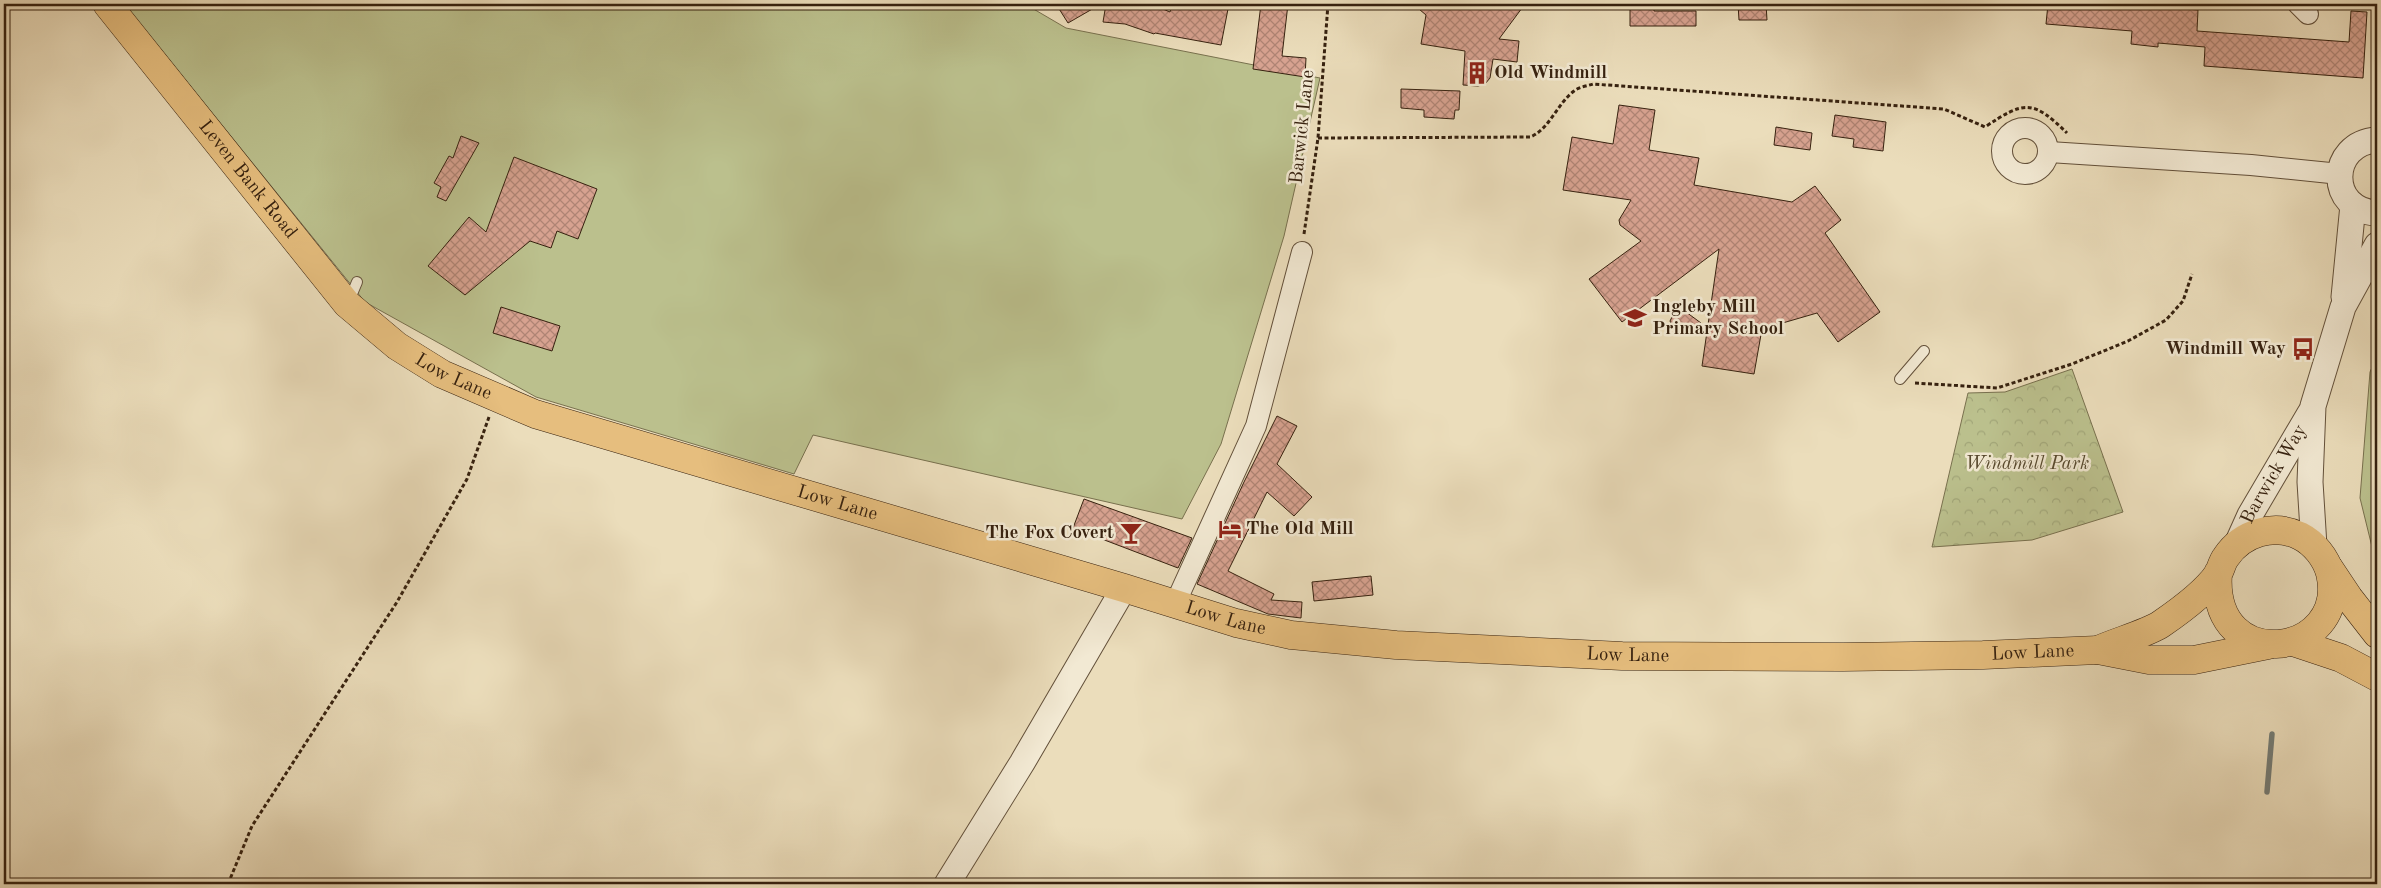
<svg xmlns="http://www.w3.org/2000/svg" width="2381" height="888" viewBox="0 0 2381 888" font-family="'Old Standard TT',serif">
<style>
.grass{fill:#bbc08d;stroke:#78704e}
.forest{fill:url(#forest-crowns);stroke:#78704e}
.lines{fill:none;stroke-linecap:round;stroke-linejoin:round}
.stream{stroke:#747c76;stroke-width:5.5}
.building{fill:url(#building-cross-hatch);stroke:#36210f}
.service-casing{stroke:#63503a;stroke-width:12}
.minor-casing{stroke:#63503a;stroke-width:22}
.tertiary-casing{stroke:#63503a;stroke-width:27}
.primary-casing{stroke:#36210f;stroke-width:29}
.path{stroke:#36210f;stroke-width:3;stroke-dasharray:4 2.5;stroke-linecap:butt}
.service{stroke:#f2e9d3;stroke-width:10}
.minor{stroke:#f2e9d3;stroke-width:20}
.tertiary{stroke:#f2e9d3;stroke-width:25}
.primary{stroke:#e6be7e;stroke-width:28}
.labels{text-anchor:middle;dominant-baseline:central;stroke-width:5;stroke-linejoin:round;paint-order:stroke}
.poi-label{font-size:19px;font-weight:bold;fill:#36210f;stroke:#f2e9d3;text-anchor:start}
.street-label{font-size:19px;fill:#36210f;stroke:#f2e9d3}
.park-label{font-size:19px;font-style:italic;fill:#57492e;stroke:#f2e9d3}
</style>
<defs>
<pattern id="forest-crowns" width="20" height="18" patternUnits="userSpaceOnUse" patternTransform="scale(1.25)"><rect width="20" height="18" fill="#bbc08d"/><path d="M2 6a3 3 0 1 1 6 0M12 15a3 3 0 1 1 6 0" fill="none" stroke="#a1a578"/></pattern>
<pattern id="building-cross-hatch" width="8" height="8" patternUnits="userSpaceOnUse" patternTransform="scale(1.25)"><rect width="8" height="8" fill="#d7a290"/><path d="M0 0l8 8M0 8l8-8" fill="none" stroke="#af8474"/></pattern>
</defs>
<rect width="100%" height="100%" fill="#ebddbb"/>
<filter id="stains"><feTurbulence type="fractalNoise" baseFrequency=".004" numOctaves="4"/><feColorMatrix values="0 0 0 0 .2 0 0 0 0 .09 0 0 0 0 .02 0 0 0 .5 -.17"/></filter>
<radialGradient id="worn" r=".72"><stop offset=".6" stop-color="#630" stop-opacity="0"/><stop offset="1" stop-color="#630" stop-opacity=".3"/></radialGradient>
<g class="grass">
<polygon points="124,4 1025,4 1066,28 1320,78 1284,236 1221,444 1182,519 813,435 794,474 536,397 365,302"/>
<polygon points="2377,356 2377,559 2374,555 2360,498 2370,372"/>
</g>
<polygon class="forest" points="2072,369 2123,512 2032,540 1932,547 1968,393 2005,392"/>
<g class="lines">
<g class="stream">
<polyline points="2375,529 2377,473"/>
<polyline points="2267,792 2272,734"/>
</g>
</g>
<g class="building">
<polygon points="1056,4 1101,4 1068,23"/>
<polygon points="1106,4 1151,4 1170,12 1172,4 1198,4 1228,9 1221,45 1155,33 1154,34 1125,24 1103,22"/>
<polygon points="1261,4 1288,4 1282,56 1306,58 1305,77 1253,69"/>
<polygon points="1413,4 1525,4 1499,39 1519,41 1517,62 1493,59 1490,78 1485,84 1478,86 1463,85 1465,51 1421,44 1426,15"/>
<polygon points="1630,4 1654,4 1654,11 1696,11 1696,26 1630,26"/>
<polygon points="1738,4 1766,4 1767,20 1739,20"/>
<polygon points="2048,4 2124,4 2198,10 2197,31 2349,42 2351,11 2367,12 2363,78 2204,66 2205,47 2158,43 2158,47 2131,44 2132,31 2046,24"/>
<polygon points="1401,89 1460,91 1459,110 1455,110 1454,119 1424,117 1424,110 1401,108"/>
<polygon points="1619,105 1655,110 1649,150 1699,158 1694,185 1792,202 1815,186 1841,220 1825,233 1880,312 1838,342 1817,313 1762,329 1754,374 1702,366 1719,249 1622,322 1589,279 1641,241 1620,225 1619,220 1631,200 1563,190 1572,137 1613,144"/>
<polygon points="1835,115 1886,122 1883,151 1853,147 1854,139 1832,136"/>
<polygon points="1776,127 1812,133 1810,150 1774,145"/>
<polygon points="461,136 479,143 446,201 437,197 441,187 434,183 449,156 453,158"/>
<polygon points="514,157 597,189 578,239 557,231 551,248 530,241 465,295 428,266 469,217 486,232"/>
<polygon points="501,307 560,326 552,351 493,333"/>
<polygon points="1676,309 1686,312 1701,323 1681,333 1673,328 1670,321"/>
<polygon points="1277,416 1297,426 1277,464 1312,497 1294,516 1267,492 1228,571 1274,594 1271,600 1302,602 1301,618 1268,614 1197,584 1244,482"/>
<polygon points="1084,499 1192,538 1178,568 1073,528"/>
<polygon points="1371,576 1373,595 1314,601 1312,582"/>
</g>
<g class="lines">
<defs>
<g id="service">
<polyline points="349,301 357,282"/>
<polyline points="1900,379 1924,351"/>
</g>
<g id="minor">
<polyline points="2298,4 2308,14"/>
<circle cx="2025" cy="151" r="23"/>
<polyline points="2049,152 2251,165 2340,174"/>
<polyline points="1175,604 1256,426 1302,252"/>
</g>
<g id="tertiary">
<path d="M2377,140C2328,143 2327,211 2377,213"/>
<polyline points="2344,297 2353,205"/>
<path id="s1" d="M2237,544L2250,515L2310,413"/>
<polyline points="2314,546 2310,482 2313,406 2343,307 2377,245"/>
<polyline points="947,884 1022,763 1124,588"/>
</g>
<g id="primary">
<path id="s2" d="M107,4L347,304L397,346L442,374L535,414L1124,588L1236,623L1291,635L1396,645L1622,656L1843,657L1983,655L2098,650L2149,660H2194L2268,645"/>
<polyline points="2329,568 2349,598 2377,634"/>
<polyline points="2293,642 2341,658 2377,677"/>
<path d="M2098,650C2115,642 2148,633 2161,624C2180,611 2205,593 2218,574C2221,569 2222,562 2226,557C2242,533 2274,523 2300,536C2314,543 2326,558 2330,573C2350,657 2210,678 2218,573"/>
</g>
</defs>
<use href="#service" class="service-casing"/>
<use href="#minor" class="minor-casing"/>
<use href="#tertiary" class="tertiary-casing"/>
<use href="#primary" class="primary-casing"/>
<g class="path">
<path d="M1318,138L1530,137C1549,130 1557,104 1574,91C1579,87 1587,86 1593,84L1944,109L1985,127C2025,100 2033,100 2067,133"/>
<polyline points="1304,234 1318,138 1328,4"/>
<polyline points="1915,383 1997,388 2072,364 2128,341 2166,320 2183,301 2192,274"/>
<polyline points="228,884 252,826 397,602 467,479 489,417"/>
</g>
<use href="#service" class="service"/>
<use href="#minor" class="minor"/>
<use href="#tertiary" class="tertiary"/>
<use href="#primary" class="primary"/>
</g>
<defs>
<symbol id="building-bare" viewBox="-9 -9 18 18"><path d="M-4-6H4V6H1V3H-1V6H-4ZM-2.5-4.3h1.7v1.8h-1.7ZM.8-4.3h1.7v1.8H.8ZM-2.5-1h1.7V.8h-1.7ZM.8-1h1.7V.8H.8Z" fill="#8f2418" stroke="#f2e9d3" stroke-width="2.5" paint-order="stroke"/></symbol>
<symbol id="school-bare" viewBox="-9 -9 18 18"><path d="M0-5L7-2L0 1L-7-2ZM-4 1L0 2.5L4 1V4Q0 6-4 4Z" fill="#8f2418" stroke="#f2e9d3" stroke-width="2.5" paint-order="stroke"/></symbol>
<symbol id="bus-bare" viewBox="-9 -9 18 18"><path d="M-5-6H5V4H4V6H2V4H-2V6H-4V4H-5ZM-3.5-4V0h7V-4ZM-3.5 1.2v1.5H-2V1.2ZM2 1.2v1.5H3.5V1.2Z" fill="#8f2418" stroke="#f2e9d3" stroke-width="2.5" paint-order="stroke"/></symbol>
<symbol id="hotel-bare" viewBox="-9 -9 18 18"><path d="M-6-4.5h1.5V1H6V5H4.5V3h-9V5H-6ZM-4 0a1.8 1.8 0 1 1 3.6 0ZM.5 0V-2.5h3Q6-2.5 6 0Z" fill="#8f2418" stroke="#f2e9d3" stroke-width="2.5" paint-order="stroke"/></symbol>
<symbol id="bar-bare" viewBox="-9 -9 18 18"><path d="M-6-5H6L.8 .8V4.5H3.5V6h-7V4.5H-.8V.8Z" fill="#8f2418" stroke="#f2e9d3" stroke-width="2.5" paint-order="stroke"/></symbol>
</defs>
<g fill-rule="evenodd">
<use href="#building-bare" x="1461" y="57" width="32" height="32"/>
<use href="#school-bare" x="1619" y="302" width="32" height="32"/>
<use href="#bus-bare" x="2287" y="333" width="32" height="32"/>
<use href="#hotel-bare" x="1214" y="513" width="32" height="32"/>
<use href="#bar-bare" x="1115" y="517" width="32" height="32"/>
</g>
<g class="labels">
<g class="poi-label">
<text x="1494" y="73">Old Windmill</text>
<text x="1652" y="307">Ingleby Mill<tspan x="1652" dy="22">Primary School</tspan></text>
<text x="2286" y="349" text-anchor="end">Windmill Way</text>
<text x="1246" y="529">The Old Mill</text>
<text x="1114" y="533" text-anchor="end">The Fox Covert</text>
</g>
<g class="street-label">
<text transform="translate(1303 127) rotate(-84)">Barwick Lane</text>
<text stroke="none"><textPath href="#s2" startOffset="225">Leven Bank Road</textPath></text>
<text stroke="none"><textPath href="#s2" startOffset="514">Low Lane</textPath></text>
<text stroke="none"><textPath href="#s1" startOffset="79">Barwick Way</textPath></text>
<text stroke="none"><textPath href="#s2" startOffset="919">Low Lane</textPath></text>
<text stroke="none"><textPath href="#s2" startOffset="1324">Low Lane</textPath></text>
<text stroke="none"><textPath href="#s2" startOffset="2134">Low Lane</textPath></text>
<text stroke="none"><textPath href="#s2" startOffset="1729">Low Lane</textPath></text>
</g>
<g class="park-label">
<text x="2027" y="464">Windmill Park</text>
</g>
</g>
<rect width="2381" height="888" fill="none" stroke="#ebddbb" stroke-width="20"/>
<rect x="5" y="5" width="2371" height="878" fill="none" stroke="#36210f" stroke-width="2.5"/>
<rect x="10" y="10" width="2361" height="868" fill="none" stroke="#36210f"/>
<rect width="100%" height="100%" filter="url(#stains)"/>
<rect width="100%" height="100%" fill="url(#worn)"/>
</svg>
